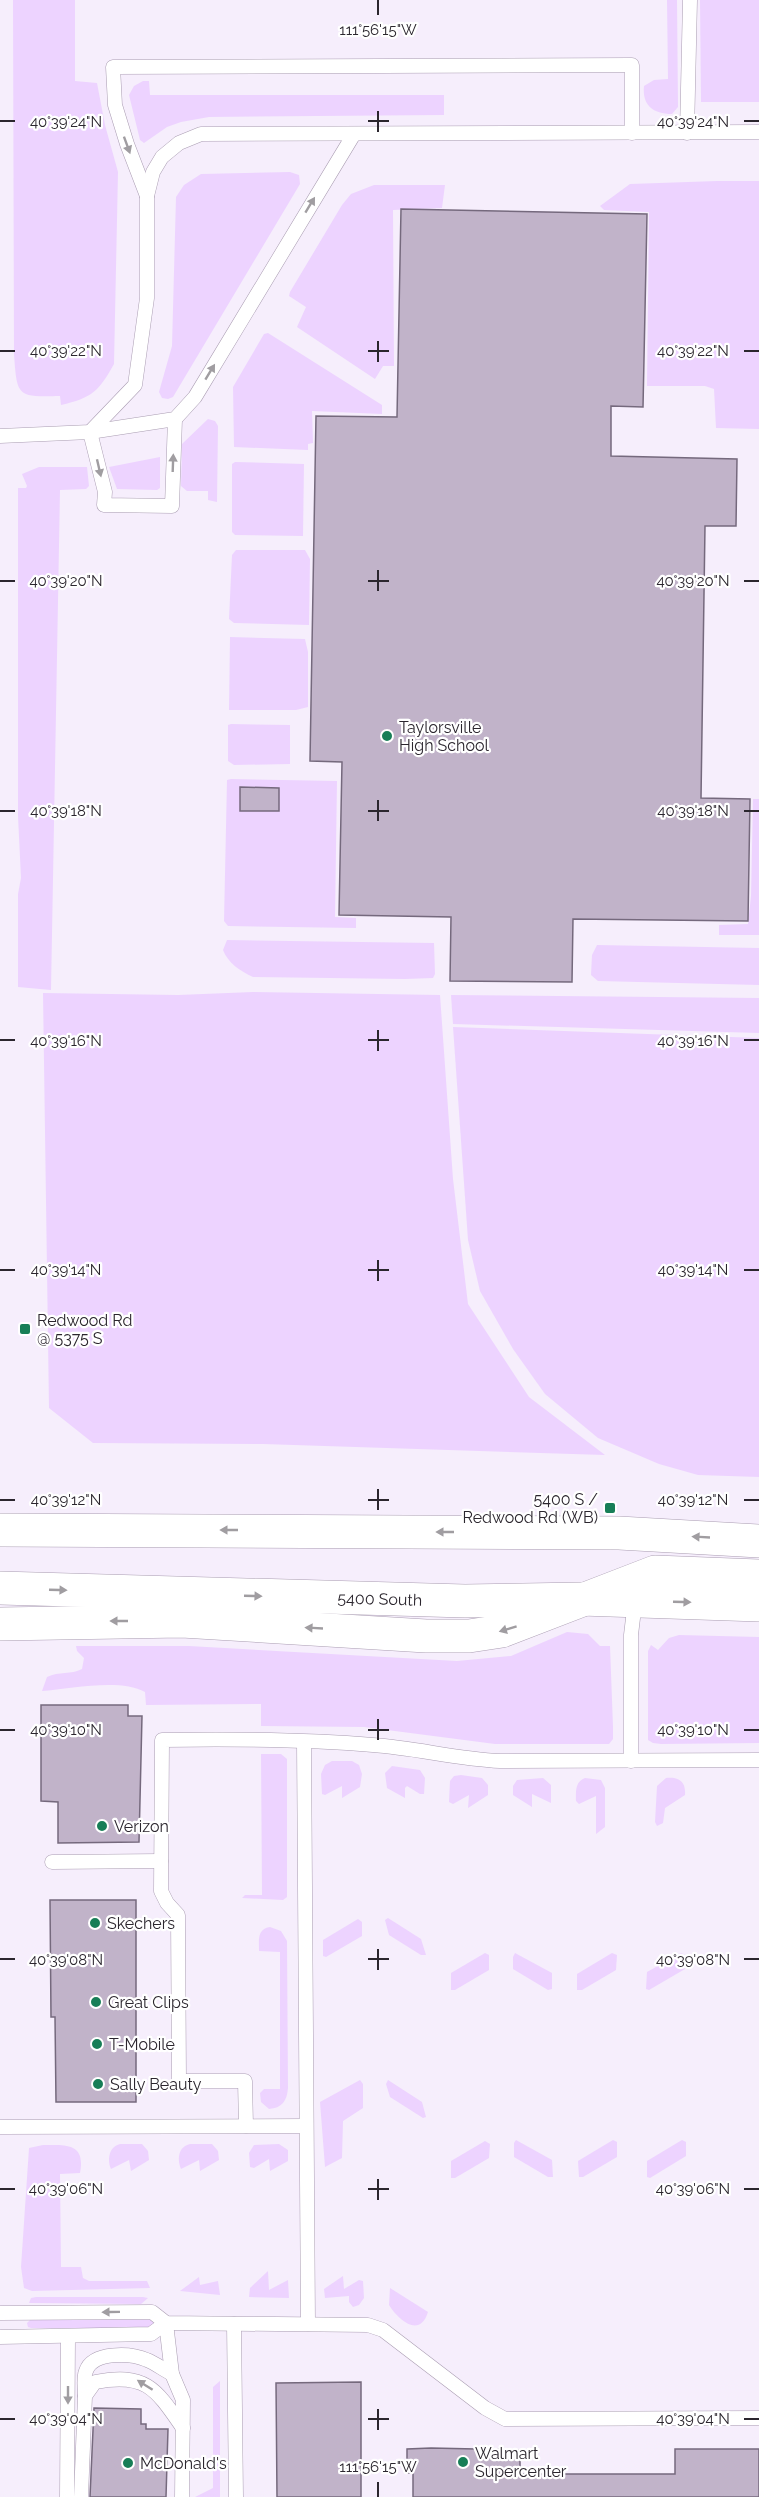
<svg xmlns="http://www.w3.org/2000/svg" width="759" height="2497" viewBox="0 0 759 2497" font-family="Raleway,sans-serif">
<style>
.green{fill:#edd3ff}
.building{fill:#c1b3c9;stroke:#75697d;stroke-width:1.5}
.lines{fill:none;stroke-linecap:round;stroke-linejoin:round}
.service-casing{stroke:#aa9db2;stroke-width:15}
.primary-casing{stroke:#aa9db2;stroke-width:34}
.service{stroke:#fff;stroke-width:14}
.primary{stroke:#fff;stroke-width:33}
.oneway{fill:#a09da1}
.ticks{fill:none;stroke:#2b262e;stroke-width:2}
.poi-dot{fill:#177e57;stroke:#fff;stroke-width:2}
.labels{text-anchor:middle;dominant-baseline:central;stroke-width:4.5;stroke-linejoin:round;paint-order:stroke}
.poi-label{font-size:16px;fill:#2b262e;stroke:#fff;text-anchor:start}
.street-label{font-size:16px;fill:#2b262e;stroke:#fff}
.ticks-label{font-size:15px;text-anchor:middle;fill:#2b262e;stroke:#fff;stroke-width:4.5;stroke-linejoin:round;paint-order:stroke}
</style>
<rect width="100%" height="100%" fill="#f6eefc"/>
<g class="green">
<path d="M13,0H75V81L97,83L105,125L118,172L114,364C99,391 92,398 61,405L60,396C17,397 17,397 14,354Z"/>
<path d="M667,0H677L678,107L672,114C653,114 642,105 644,86L654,80L668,79Z"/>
<polygon points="700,0 759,0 759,102 701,102"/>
<polygon points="143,81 149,81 150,95 444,95 444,115 209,117 181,122 167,127 144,143 140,140 129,95 134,86"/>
<polygon points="290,172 299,175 300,184 173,397 168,399 162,398 159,392 172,346 176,197 184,185 201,174"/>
<polygon points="717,181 759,181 759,429 716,428 714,389 705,386 647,386 649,212 604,210 600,206 630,184"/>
<polygon points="374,185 445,185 442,208 393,210 394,366 383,366 375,379 297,327 306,307 289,296 290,292 342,205 351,194"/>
<polygon points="268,333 382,405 382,414 312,411 313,443 308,444 308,450 234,447 233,387 264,334"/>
<polygon points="208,419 215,421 218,426 217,502 208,500 208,491 187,491 181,486 182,444"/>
<polygon points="160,457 160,488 157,490 117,489 109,467"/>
<polygon points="235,462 304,464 303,536 235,535 232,532 232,464"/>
<polygon points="39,467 87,467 89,486 86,489 60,490 51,990 18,987 18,894 21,878 18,816 18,488 26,488 27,486 22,474"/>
<polygon points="236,550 305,550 310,559 309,625 234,623 229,619 232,555"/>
<polygon points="230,637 305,639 308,652 308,707 296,710 229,710"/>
<polygon points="231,724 290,725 290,764 234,765 228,761 228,725"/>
<polygon points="231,779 337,781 335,917 356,918 356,928 228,926 224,921 227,780"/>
<polygon points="753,799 759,799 759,935 719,935 719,925 748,924 751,896"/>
<path d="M227,940L434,943L435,974L433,978L405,979L253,977C240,971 228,963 223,950Z"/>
<polygon points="597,945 759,948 759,985 598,981 591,975 592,955"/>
<polygon points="253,992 440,995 453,1179 468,1304 529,1397 605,1455 263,1444 93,1443 49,1408 43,993 178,995"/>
<polygon points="451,995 759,998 759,1033 453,1024"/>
<polygon points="453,1027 759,1038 759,1477 698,1475 659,1464 598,1438 545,1394 513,1349 480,1291 468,1240"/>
<path d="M567,1632L588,1634L600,1646H610L613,1727V1739L609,1744H495L364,1727L261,1726V1704L146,1705L145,1692C120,1678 70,1689 42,1691L47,1677C59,1671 71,1675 82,1669L84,1658L77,1651L76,1646H189L457,1661L511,1656Z"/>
<polygon points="679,1635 759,1637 759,1743 661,1744 653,1743 648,1740 648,1651 651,1645 658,1650 669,1638"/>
<polygon points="261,1754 281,1754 287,1759 287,1897 283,1900 242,1898 245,1895 262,1895"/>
<polygon points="332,1761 352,1761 359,1765 362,1774 360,1787 342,1798 342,1786 325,1795 322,1794 321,1774 325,1765"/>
<polygon points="392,1766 420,1770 425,1778 424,1794 420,1794 407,1786 405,1788 405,1798 387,1788 385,1773"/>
<polygon points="461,1775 482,1778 488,1785 488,1795 468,1808 469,1795 453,1804 449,1802 450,1781 454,1776"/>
<polygon points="543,1778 551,1785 551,1803 532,1794 532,1807 513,1795 513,1786 517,1780"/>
<path d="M585,1778L601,1780L605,1788V1827L596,1834V1796L579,1804L576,1801C576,1791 575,1782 585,1778Z"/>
<path d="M666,1778C679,1777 686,1781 685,1795L665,1808L663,1823L657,1826L655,1822L657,1786Z"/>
<polygon points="388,1918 421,1939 426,1955 421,1955 389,1935 385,1920"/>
<polygon points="358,1919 362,1922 362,1936 326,1957 323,1956 323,1940"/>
<path d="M270,1927L281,1931L287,1941L288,2088C287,2101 282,2108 269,2109L261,2102L260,2093L264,2089H280V1952L259,1951C259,1940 257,1929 270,1927Z"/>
<polygon points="485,1953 489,1955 489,1970 455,1990 451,1990 451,1973"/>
<polygon points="515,1953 552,1973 552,1989 548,1990 513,1969 513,1957"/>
<polygon points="612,1953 617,1955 616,1970 582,1990 577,1990 577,1974"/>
<polygon points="681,1953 685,1955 685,1969 649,1990 646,1989 647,1972"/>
<polygon points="360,2080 363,2084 363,2108 343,2121 342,2158 325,2167 320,2102"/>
<polygon points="388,2080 422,2102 426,2117 423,2118 390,2097 386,2084"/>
<polygon points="516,2140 552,2160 553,2177 548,2177 514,2157 514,2143"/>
<polygon points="613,2140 617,2142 617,2157 583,2177 579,2177 578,2161"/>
<polygon points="682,2140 686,2142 686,2156 650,2178 647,2177 647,2161"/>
<polygon points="485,2141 490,2144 489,2158 455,2178 451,2178 451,2161"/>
<path d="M120,2144H142L148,2151L149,2160L131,2171L129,2160L111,2169C107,2159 109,2147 120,2144Z"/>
<path d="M190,2144H212L218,2151L219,2160L200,2171L199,2160L181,2169C177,2159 178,2147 190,2144Z"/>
<polygon points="279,2144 288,2150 288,2161 270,2171 269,2159 254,2168 250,2167 249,2153 254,2145"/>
<path d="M43,2145C65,2145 86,2142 80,2173L60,2174L61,2267H81L83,2278L89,2281H147L150,2288L32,2291L24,2288L21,2267L29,2148Z"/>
<polygon points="268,2271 269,2290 288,2280 289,2298 249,2297 250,2288"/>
<polygon points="343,2276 344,2289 359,2280 363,2281 364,2298 359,2305 353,2307 349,2302 349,2296 325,2298 324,2289"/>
<polygon points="199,2277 200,2285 218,2281 220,2295 180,2291"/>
<path d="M390,2288L428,2312C420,2338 399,2321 389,2305Z"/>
<polygon points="36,2297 143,2297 148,2298 141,2304 29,2303 31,2298"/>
<polygon points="151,2319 154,2324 152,2328 31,2328 28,2327 27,2323 30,2320"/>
<polygon points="220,2381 220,2497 195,2497 213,2488 213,2387"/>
</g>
<g class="building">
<polygon points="401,209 647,214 643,407 611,406 611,456 737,459 736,526 705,526 701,798 750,799 748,921 573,919 572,982 450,981 451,917 339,915 342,762 310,761 316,416 397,417"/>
<polygon points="240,787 279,788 279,811 240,811"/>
<polygon points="41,1705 128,1705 128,1716 142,1716 139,1842 58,1843 58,1802 41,1801"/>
<polygon points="50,1900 136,1900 136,2102 56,2102 55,2017 51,2017"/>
<polygon points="361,2382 361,2497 277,2497 276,2383"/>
<polygon points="94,2408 141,2409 141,2424 146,2424 146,2429 168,2429 166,2497 90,2497"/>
<polygon points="431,2448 520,2450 520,2474 675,2474 675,2449 759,2449 759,2497 413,2497 413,2473 407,2473 407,2449"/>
</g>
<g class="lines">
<defs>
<g id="service">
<polyline points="687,133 690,0"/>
<polyline points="147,196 127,144 115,105 113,67 632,65 632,133"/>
<polyline points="90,432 135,385 147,298 147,196 153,172 162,157 179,143 201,134 759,132"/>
<polyline points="90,432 105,492 104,505 172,506 175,419"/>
<polyline points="0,436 90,432 175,419 195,397 354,134"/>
<polyline points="304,1742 308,2324"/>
<polyline points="631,1761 631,1635 635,1601"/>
<polyline points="52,1862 161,1861"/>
<path d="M246,2126L245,2081H179L178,1915L167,1903L161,1891L162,1740C232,1739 303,1739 373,1745C416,1748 457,1759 500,1761L759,1760"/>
<polyline points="0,2127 306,2126"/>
<polyline points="0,2313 152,2312 166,2323 368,2325 383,2330 485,2408 505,2419 759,2418"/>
<polyline points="166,2323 172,2374 183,2400 182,2497"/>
<polyline points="234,2324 236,2497"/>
<polyline points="0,2337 151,2334 166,2323"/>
<path d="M85,2396C85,2388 83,2378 86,2371C93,2351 131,2353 147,2360C155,2363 164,2370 172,2374"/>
<polyline points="67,2497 68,2337"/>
<path d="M81,2497L85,2396L95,2382C146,2372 156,2389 183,2428"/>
</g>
<g id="primary">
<polyline points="0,1530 619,1533 759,1541"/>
<path id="s1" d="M0,1588L465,1601L581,1599L759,1605"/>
<polyline points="0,1624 182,1621 426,1636 469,1636 502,1631 655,1572 759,1576"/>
</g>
</defs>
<use href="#service" class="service-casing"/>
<use href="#primary" class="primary-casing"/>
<use href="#service" class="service"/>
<use href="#primary" class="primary"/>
</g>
<defs><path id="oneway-solid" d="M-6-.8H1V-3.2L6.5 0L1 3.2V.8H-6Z" transform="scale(1.5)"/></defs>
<g class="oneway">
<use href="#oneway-solid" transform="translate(127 145) rotate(70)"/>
<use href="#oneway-solid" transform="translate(310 205) rotate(-59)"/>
<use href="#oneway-solid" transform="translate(210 372) rotate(-59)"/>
<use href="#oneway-solid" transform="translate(173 463) rotate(-88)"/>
<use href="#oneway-solid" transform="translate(99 468) rotate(77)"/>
<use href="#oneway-solid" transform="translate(229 1530) rotate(-180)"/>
<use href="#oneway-solid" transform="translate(445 1532) rotate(-180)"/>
<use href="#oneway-solid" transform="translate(701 1537) rotate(-177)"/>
<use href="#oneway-solid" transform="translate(58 1590) rotate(2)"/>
<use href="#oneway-solid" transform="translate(253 1596) rotate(2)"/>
<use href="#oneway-solid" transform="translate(682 1602) rotate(2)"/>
<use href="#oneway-solid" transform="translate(119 1621) rotate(180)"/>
<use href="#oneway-solid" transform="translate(314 1628) rotate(-177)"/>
<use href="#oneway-solid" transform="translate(508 1629) rotate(163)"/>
<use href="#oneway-solid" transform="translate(111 2312) rotate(179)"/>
<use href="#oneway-solid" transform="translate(145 2385) rotate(-148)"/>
<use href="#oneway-solid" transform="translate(68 2395) rotate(90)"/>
</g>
<path class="ticks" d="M378,0V15M378,111V132M0,121H15M368,121H389M744,121H759M378,341V362M0,351H15M368,351H389M744,351H759M378,570V591M0,581H15M368,581H389M744,581H759M378,800V821M0,811H15M368,811H389M744,811H759M378,1030V1051M0,1040H15M368,1040H389M744,1040H759M378,1260V1281M0,1270H15M368,1270H389M744,1270H759M378,1489V1510M0,1500H15M368,1500H389M744,1500H759M378,1719V1740M0,1730H15M368,1730H389M744,1730H759M378,1949V1970M0,1959H15M368,1959H389M744,1959H759M378,2179V2200M0,2189H15M368,2189H389M744,2189H759M378,2409V2430M0,2419H15M368,2419H389M744,2419H759M378,2482V2497"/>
<g class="poi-dot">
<circle cx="387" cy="736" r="6"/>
<rect x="19" y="1323" width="12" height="12" rx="3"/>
<rect x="604" y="1502" width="12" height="12" rx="3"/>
<circle cx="102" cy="1826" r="6"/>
<circle cx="95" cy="1923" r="6"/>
<circle cx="96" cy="2002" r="6"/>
<circle cx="97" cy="2044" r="6"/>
<circle cx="98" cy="2084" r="6"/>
<circle cx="463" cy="2462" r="6"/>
<circle cx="128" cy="2463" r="6"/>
</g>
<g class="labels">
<g class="poi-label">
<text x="399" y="727">Taylorsville<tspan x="399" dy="18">High School</tspan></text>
<text x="37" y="1320">Redwood Rd<tspan x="37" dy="18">@ 5375 S</tspan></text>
<text x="598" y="1499" text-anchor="end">5400 S /<tspan x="598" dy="18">Redwood Rd (WB)</tspan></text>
<text x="114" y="1826">Verizon</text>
<text x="107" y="1923">Skechers</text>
<text x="108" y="2002">Great Clips</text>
<text x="109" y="2044">T-Mobile</text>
<text x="110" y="2084">Sally Beauty</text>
<text x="475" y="2453">Walmart<tspan x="475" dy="18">Supercenter</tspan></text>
<text x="140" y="2463">McDonald's</text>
</g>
<g class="street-label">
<text stroke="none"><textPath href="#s1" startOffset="380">5400 South</textPath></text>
</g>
</g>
<g class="ticks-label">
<text x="378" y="35">111°56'15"W</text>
<text x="66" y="127">40°39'24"N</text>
<text x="693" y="127">40°39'24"N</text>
<text x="66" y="356">40°39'22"N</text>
<text x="693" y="356">40°39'22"N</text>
<text x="66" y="586">40°39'20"N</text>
<text x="693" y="586">40°39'20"N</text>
<text x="66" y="816">40°39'18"N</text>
<text x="693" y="816">40°39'18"N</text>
<text x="66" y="1046">40°39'16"N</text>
<text x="693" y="1046">40°39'16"N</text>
<text x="66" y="1275">40°39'14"N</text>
<text x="693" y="1275">40°39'14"N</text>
<text x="66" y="1505">40°39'12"N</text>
<text x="693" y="1505">40°39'12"N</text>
<text x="66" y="1735">40°39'10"N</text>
<text x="693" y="1735">40°39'10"N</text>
<text x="66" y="1965">40°39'08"N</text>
<text x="693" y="1965">40°39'08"N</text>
<text x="66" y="2194">40°39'06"N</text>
<text x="693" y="2194">40°39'06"N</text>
<text x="66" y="2424">40°39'04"N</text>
<text x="693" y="2424">40°39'04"N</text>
<text x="378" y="2472">111°56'15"W</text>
</g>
</svg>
